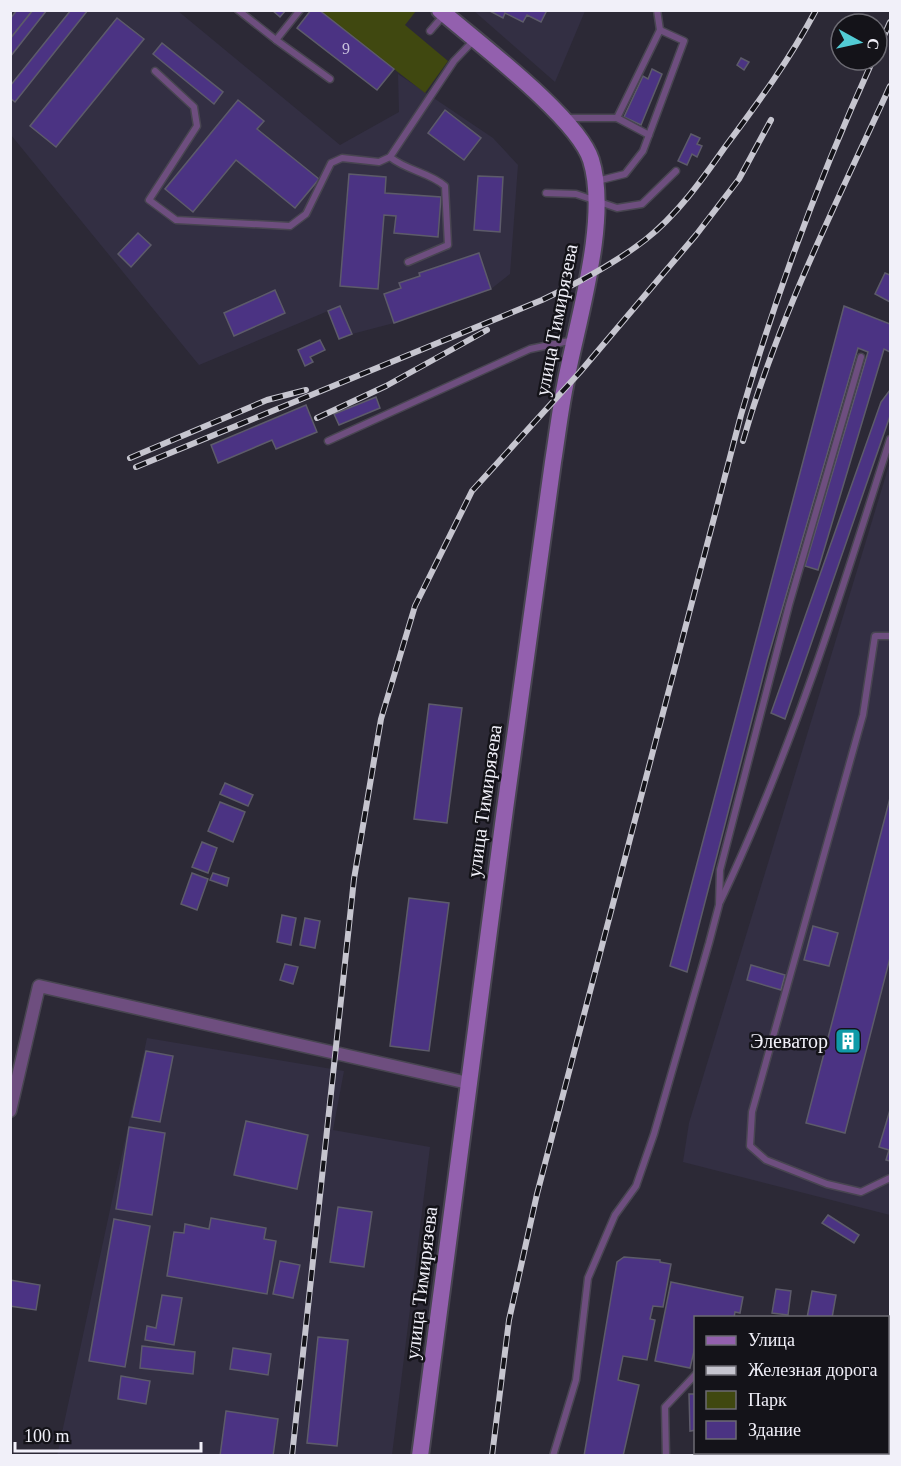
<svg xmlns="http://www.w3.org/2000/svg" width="901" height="1466" viewBox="0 0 901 1466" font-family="Georgia,serif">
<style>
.built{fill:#332f43}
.green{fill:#404810}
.building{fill:#4b3383;stroke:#5d5b6a;stroke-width:1.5}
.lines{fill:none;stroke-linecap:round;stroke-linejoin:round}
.lane-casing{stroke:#484551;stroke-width:9}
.street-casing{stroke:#484551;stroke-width:15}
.secondary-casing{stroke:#484551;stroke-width:20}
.lane{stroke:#6e4e7f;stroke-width:6}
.street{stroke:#6e4e7f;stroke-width:12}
.secondary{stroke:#9360ae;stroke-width:16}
.rail-casing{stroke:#c6c5cf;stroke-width:6}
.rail{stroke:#141319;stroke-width:4;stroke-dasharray:11;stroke-linecap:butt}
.labels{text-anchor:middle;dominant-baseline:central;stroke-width:5;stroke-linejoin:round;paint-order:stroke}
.number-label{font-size:16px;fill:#c8c1dc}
.street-label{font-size:20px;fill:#f1f0f9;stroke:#141319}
.poi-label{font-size:20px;fill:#f1f0f9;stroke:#141319;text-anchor:end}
</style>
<rect width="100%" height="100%" fill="#2c2936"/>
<g class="built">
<polygon points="10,11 178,11 340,145 399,112 398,74 493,138 518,165 510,274 491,289 394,323 352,334 340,306 199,365 11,135"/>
<polygon points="474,11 585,11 555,82"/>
<polygon points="890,462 890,1215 683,1162 689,1123"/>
<polygon points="147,1038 344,1071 333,1130 430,1147 392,1455 57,1456"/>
</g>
<polygon class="green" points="319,11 416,11 405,25 448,61 425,93"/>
<g class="building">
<polygon points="17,10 33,10 10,39 10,19"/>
<polygon points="33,10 47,10 10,57 10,39"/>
<polygon points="71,10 88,10 15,102 10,98 10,86"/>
<polygon points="272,10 286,10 280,17"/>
<polygon points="311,10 319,10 394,69 377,90 297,28"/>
<polygon points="488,10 547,10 541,22 527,15 523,22 505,13 503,18"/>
<polygon points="117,18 144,39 56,147 30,126"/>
<polygon points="162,43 223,92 214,104 153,54"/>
<polygon points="741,58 749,62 744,70 737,65"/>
<polygon points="652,69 662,74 641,125 624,117 643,76 648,79"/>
<polygon points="238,100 264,121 257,129 319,179 295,208 236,160 193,212 165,189"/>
<polygon points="445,110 481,138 464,160 428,133"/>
<polygon points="691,134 700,138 697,144 702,146 697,157 692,154 687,165 678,161"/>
<polygon points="349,174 386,177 385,193 441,197 438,237 394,233 396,216 384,215 378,289 340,286"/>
<polygon points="478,176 503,177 500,232 474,230"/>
<polygon points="138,233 151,245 131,267 118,254"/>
<polygon points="479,253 491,289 394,323 384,294 401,288 399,283 420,276 419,273"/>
<polygon points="885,273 890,275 890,302 875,294"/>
<polygon points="275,290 285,313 234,336 224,313"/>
<polygon points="340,306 352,334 339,339 328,311"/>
<polygon points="844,306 890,324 890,352 884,349 818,570 805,566 868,352 858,348 767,661 687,972 670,966"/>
<polygon points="320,340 325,350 310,357 313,362 305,366 298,350"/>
<polygon points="890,390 890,416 785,719 771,713 881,402"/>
<polygon points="376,397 380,408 339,425 334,414"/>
<polygon points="306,405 317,432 276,449 272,440 218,463 211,445"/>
<polygon points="429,704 462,708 447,823 414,819"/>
<polygon points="225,783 253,795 248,806 220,794"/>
<polygon points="890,798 890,958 845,1133 806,1123"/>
<polygon points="220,802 245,812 233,842 208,831"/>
<polygon points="202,842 217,848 208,873 192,867"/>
<polygon points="192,873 208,879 197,910 181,904"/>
<polygon points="213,873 229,878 227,886 210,880"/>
<polygon points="409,898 449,903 429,1051 390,1046"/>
<polygon points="282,915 296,918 291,945 277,942"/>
<polygon points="305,918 320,921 315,948 300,945"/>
<polygon points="813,926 838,933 829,966 804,960"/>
<polygon points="285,964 298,967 293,984 280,980"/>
<polygon points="751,965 785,975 781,990 747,980"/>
<polygon points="146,1051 173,1056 160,1122 132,1117"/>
<polygon points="890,1110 890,1161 886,1160 889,1150 879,1147"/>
<polygon points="246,1121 308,1135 297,1189 234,1175"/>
<polygon points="129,1127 165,1133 152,1215 116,1209"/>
<polygon points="338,1207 372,1212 364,1267 330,1262"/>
<polygon points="828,1215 859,1235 854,1243 822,1223"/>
<polygon points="211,1218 266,1228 264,1239 276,1241 267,1294 167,1276 174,1232 184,1233 185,1224 209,1229"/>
<polygon points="114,1219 150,1226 125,1367 89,1361"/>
<polygon points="624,1257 660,1260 660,1262 671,1264 663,1307 653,1306 650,1319 655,1320 647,1360 623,1356 618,1380 639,1385 623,1456 584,1456 617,1262"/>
<polygon points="280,1261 300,1265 293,1298 273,1294"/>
<polygon points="10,1280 40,1285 36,1310 10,1306"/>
<polygon points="671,1282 743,1297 740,1313 735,1312 734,1318 696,1318 696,1343 690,1368 655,1361"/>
<polygon points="776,1289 791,1291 788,1315 772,1313"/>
<polygon points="812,1291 836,1295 832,1318 807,1318"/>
<polygon points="162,1295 182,1298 174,1345 145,1340 147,1326 156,1328"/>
<polygon points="318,1337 348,1340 337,1446 307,1443"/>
<polygon points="142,1346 195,1352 193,1374 140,1368"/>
<polygon points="233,1348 271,1354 268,1375 230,1369"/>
<polygon points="121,1376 150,1381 146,1404 118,1399"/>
<polygon points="689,1394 696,1394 696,1430 690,1431"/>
<polygon points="226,1411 278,1419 273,1456 220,1456"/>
<polygon points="733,1452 741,1452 742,1456 726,1456"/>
<polygon points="793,1452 794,1456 748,1454 751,1452"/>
</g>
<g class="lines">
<defs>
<g id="lane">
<polyline points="238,10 276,40"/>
<polyline points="300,10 276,40 330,79"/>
<polyline points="657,10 660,30"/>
<polyline points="430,31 443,16"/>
<polyline points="155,71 194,107 197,126 149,200 176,220 290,226 306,214 331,163 342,158 379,162 390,157 454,61 474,40"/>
<polyline points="567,118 617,118 660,30 684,41 643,151 625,174 597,181"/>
<polyline points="617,118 649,135"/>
<path d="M390,157C407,171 429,172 445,186L448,245L408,262"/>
<polyline points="546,193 576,194 617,208 642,204 676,171"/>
<polyline points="328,441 530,349 574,340"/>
<polyline points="890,636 875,636 863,715 752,1112 750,1146 766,1160 827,1184 861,1192 890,1178"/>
<path d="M720,902C791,753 841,595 890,439"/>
<polyline points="553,1456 576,1380 588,1278 615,1215 636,1186 654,1134 709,943 719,905 720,870 789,605 861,357"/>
<polyline points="666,1456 665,1407 696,1374"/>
</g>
<polyline id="street" points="10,1111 39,986 468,1083"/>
<path id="secondary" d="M420,1456C463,1124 506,793 553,462C557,437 560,411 565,386C576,325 610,220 591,160C578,118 477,42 440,10"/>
</defs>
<use href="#lane" class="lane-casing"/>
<use href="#street" class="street-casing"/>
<use href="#secondary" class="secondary-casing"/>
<use href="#lane" class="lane"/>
<use href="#street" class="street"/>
<use href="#secondary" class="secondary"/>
<defs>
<g id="rail">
<polyline points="877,52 890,22"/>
<polyline points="317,418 386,386 487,330"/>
<path d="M743,441C778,318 837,202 890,86"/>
<polyline points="130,458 267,400 306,390"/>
<path d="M136,467L542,300C578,283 614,264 645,240C677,215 702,180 725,147C758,103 790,59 816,10"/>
<polyline points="292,1456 354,879 381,719 415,606 472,491 580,372 696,235 739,179 771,120"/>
<path d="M492,1456L509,1320L537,1194L741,415C776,293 820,176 873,60"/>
</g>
</defs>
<use href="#rail" class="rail-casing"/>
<use href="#rail" class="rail"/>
</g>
<defs>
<symbol id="building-square" viewBox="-11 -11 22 22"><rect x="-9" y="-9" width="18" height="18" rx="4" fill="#0f9aa8" stroke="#141319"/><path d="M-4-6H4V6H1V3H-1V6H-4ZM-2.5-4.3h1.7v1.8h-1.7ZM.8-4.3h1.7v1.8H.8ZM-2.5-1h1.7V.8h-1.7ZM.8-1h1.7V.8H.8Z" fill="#fff"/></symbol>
</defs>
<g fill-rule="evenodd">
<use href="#building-square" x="833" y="1026" width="30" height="30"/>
</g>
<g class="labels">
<g class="number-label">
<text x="346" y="48">9</text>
</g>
<g class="street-label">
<text transform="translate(556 320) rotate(-79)">улица Тимирязева</text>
<text transform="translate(484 801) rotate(-82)">улица Тимирязева</text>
<text transform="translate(421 1283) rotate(-83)">улица Тимирязева</text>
</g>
<g class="poi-label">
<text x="828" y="1041">Элеватор</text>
</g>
</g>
<rect width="901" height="1466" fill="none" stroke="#f1f0f9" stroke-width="24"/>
<rect x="694" y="1316" width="195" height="138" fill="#141319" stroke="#6c6b73" stroke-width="1.5"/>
<rect x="706" y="1336" width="30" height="9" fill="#9360ae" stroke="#6c6b73" stroke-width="1.5"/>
<text x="748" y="1346" font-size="18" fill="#f1f0f9">Улица</text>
<rect x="706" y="1366" width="30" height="9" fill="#c6c5cf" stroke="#6c6b73" stroke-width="1.5"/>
<text x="748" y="1376" font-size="18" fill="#f1f0f9">Железная дорога</text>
<rect x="706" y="1391" width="30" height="18" fill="#404810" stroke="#6c6b73" stroke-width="1.5"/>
<text x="748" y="1406" font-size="18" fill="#f1f0f9">Парк</text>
<rect x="706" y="1421" width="30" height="18" fill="#4b3383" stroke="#6c6b73" stroke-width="1.5"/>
<text x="748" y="1436" font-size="18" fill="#f1f0f9">Здание</text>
<g transform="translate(859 42) rotate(98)"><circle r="28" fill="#141319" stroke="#6c6b73" stroke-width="1.5"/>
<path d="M0-4.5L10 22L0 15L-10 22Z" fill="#52ccd5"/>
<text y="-9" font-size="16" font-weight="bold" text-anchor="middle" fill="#f1f0f9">С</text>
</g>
<path d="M15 1442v9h186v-9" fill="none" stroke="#f1f0f9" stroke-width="3"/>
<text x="24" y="1442" font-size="18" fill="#f1f0f9" stroke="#141319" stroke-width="4.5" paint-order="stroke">100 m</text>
</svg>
